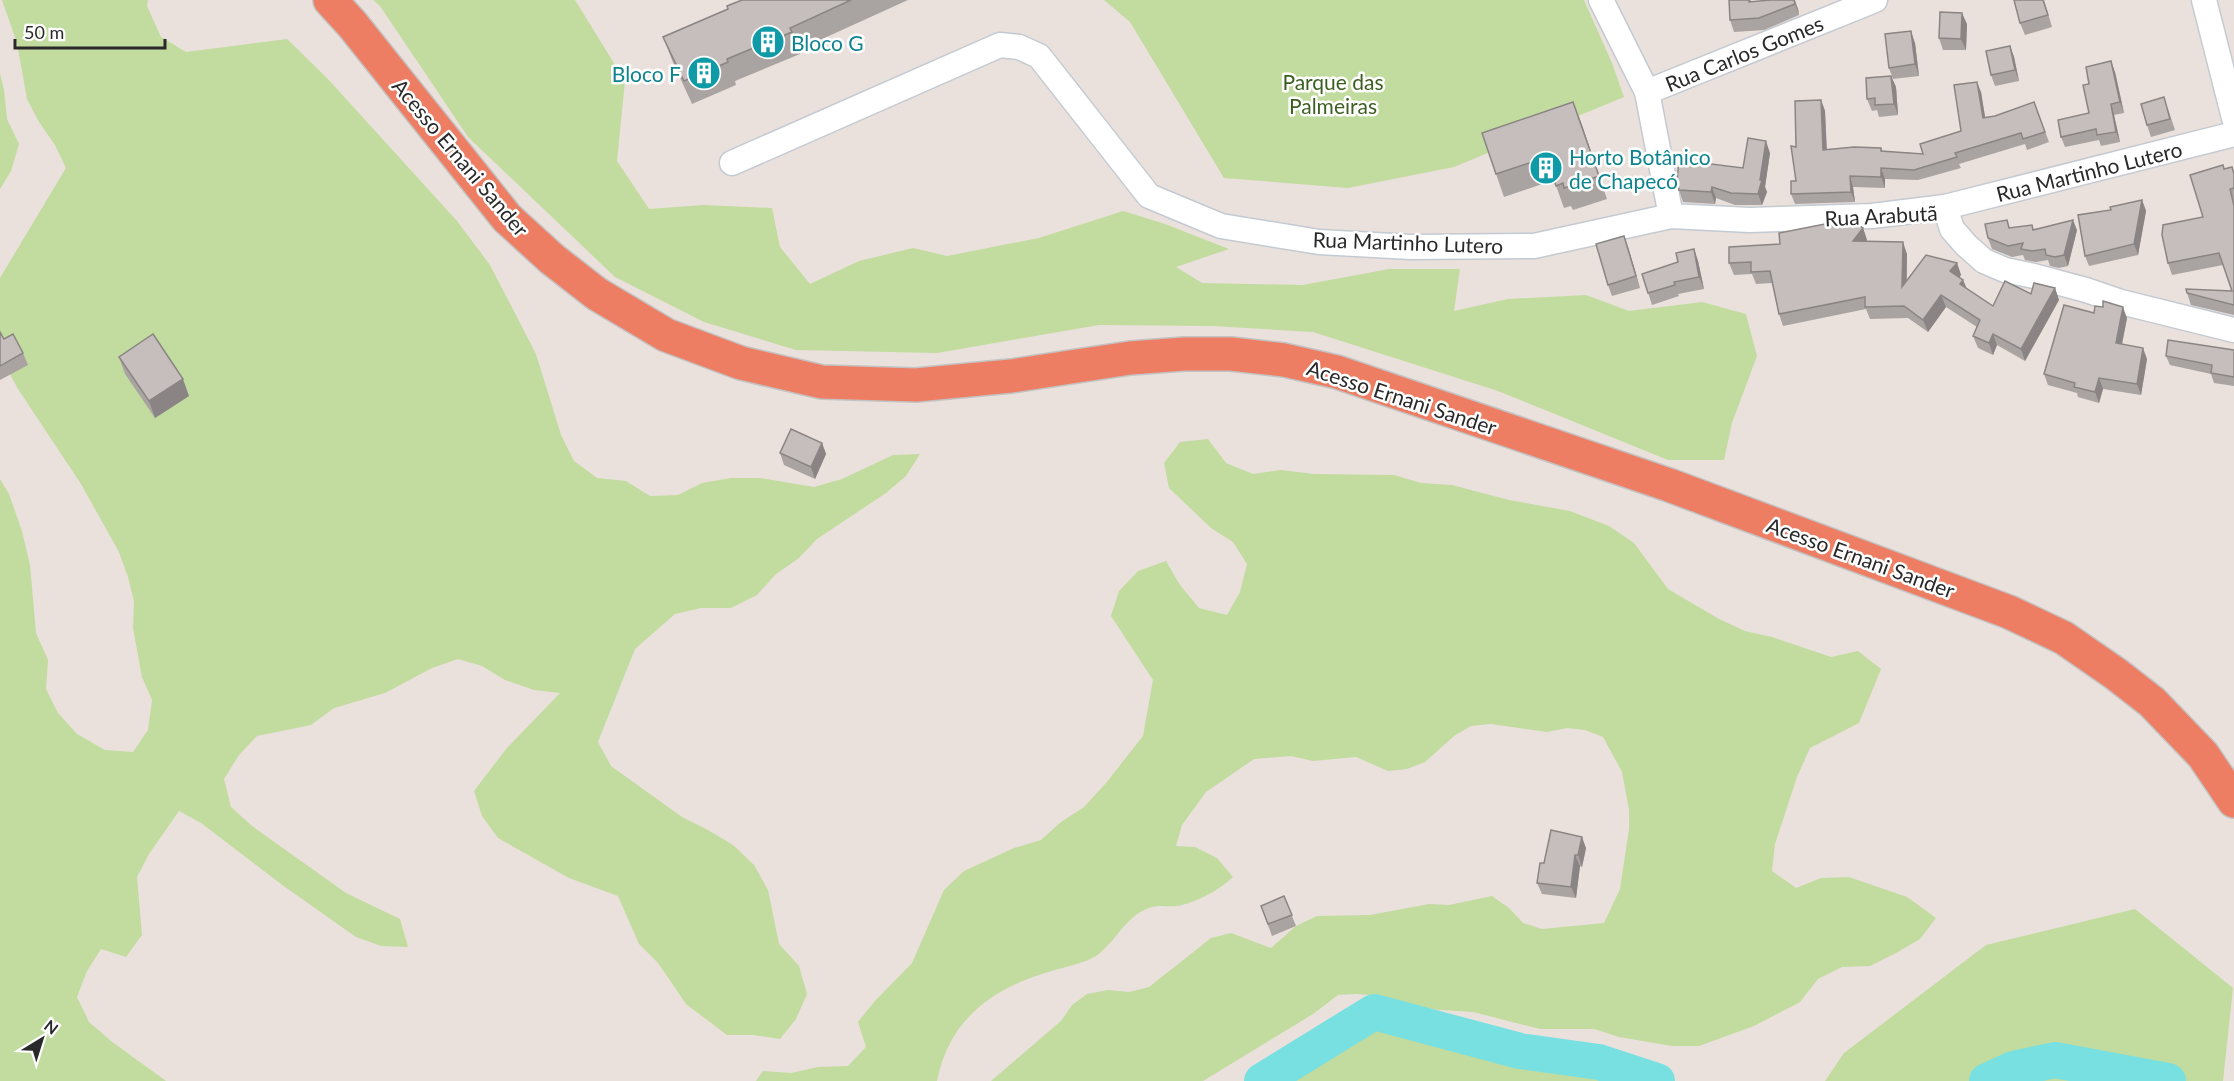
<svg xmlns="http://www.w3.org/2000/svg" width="2234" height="1081" viewBox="0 0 2234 1081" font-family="Lato,sans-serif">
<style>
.green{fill:#c2db9e}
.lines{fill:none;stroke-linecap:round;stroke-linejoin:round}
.river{stroke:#79e0e2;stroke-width:36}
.minor-casing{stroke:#c4cad2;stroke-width:27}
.highway-casing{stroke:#c3c3c3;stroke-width:36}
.minor{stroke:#fff;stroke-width:24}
.highway{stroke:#ee7e63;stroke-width:33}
.wall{fill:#a9a3a2}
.shaded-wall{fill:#8a8584}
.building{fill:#c5bebc;stroke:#8a8584;stroke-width:1.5}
.labels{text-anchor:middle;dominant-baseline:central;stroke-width:5;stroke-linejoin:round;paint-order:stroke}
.culture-label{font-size:21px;fill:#0d838f;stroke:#fff;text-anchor:start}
.street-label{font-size:21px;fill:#292929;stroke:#fff}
.park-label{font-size:21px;fill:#3c5f21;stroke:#fff}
</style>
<rect width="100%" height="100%" fill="#eae1dc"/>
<g class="green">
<polygon points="2,0 148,0 147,6 161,37 186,52 287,39 327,78 457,221 490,265 536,354 561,435 574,461 597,478 626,481 650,496 678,495 702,483 731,478 760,478 814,487 842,479 893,455 920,454 906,476 886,493 817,539 799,558 776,574 757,595 731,608 701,608 675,614 635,649 598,742 611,766 682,817 708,830 733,845 754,865 768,890 779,944 799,966 807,994 796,1019 780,1039 753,1035 727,1035 686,1004 658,963 639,944 618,896 569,878 498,838 482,816 474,791 506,749 560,693 534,690 505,680 482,666 458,659 432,668 385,693 334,708 311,725 257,736 239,755 224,779 231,807 252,826 346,893 400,919 408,947 381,946 356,937 285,887 201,823 179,811 149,854 137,877 142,935 126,957 101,949 87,971 77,997 89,1022 111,1041 166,1081 0,1081 0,479 9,494 22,531 30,565 36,633 48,660 46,689 58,713 77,734 105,750 133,752 148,730 152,700 142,677 133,628 134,601 128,577 119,552 81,484 18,389 0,356 0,278 66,168 55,145 39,122 27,99 17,43"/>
<polygon points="373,0 575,0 625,81 617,161 649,209 703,205 772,208 780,247 810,284 859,261 913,248 947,256 1039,238 1123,211 1165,224 1229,249 1176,267 1202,283 1303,285 1389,269 1460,269 1454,311 1508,299 1586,295 1629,311 1702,302 1746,314 1757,356 1732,423 1724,460 1668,460 1498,391 1313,332 1212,326 1099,325 937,353 796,350 704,322 615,277 468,137 380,6"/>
<polygon points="1104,0 1584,0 1612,63 1624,97 1454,167 1348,188 1224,178 1130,22"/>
<polygon points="0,73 4,90 7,119 19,144 11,171 0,189"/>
<path d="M1208,439L1226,463L1253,474L1281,470L1314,474L1394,475L1421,483L1452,485L1509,500L1570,511L1609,526L1634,543L1668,589L1719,619L1745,631L1772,637L1831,657L1858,651L1881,669L1859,723L1810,748L1797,777L1775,844L1772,871L1796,888L1821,878L1849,877L1907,897L1936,918L1920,939L1896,953L1870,966L1842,967L1818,979L1800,1002L1754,1026L1699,1046H1672L1619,1037L1594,1029H1540L1473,1012L1412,1008L1384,996L1356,994L1338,995L1313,1014L1203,1081H991L1061,1021L1072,1005L1087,994L1108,990L1129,992L1149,987L1211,938L1231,933L1271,948L1296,926L1317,916L1370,915L1429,904L1449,905L1492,896L1509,908L1523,923L1542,929L1604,923L1620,889L1629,829V810L1622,772L1603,737L1585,730L1567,728L1547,732L1491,724L1471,726L1454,736L1425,762L1407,769L1388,771L1356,757L1313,761L1291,756L1254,759L1206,792L1182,825L1176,846L1195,847L1217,858L1233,877C1219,890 1201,900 1182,905C1167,909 1159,902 1142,911C1124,921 1113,944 1096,956C1085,963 1061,968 1048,972C991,989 949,1020 937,1081H756L763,1071L791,1073L818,1067L848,1066L866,1047L858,1022L874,1002L912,963L944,890L964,871L1014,848L1041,840L1061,822L1084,807L1106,783L1143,736L1153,680L1111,616L1119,591L1138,571L1166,561L1180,585L1199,608L1227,615L1240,592L1247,564L1233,542L1211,528L1169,488L1164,463L1180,442Z"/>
<polygon points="2135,909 2233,988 2223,1081 1825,1081 1844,1053 1986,945"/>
<polygon points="1374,1012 1520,1051 1599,1062 1657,1081 1262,1081"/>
</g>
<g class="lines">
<g class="river">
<polyline points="1262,1081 1374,1012 1520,1051 1599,1062 1657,1081"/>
<polyline points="1987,1081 2013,1069 2055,1060 2168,1081"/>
</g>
<defs>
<g id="minor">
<polyline points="1601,0 1647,92 1671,216"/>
<polyline points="2204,0 2234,118"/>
<polyline points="1647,92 1875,0"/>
<polyline points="732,163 1000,45 1019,47 1039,56 1149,196 1221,226 1319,242 1411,247 1534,246 1671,216 1749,220 1872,216 1945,207 2234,134"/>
<polyline points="1945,207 1952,229 1966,245 1984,261 2005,270 2034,276 2086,290 2121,302 2234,330"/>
</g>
<polyline id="highway" points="330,0 352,24 507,218 552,259 597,294 666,335 741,363 822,382 916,385 1011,376 1130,358 1184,354 1231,354 1284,360 1337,372 1669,485 2009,612 2064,638 2116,674 2152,702 2203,755 2234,801"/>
</defs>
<use href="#minor" class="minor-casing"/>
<use href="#highway" class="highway-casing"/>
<use href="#minor" class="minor"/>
<use href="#highway" class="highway"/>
</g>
<g class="wall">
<polygon points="742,0 908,0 798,50 800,54 735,81 736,85 692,104 672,60 663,37 728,9"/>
<polygon points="1729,0 1751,0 1751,2 1770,0 1795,0 1798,9 1799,15 1764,30 1734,32 1730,20"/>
<polygon points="2044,0 2052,27 2025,35 2020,23"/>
<polygon points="1967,24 1966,50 1943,50 1939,38"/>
<polygon points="1915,43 1919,76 1893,79 1889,68"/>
<polygon points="2010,46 2014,57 2019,81 1995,86 1991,75"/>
<polygon points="2115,72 2124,113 2114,115 2120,142 2101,146 2099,140 2065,147 2061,137 2089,113 2089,84"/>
<polygon points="1891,76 1896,87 1898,115 1879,117 1877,110 1872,111 1867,99"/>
<polygon points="1981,92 1985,117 1995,116 2034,102 2049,142 2027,150 2025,144 1959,164 1961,168 1918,180 1885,179 1885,188 1853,187 1855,202 1795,204 1791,194 1796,181 1796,147 1821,100 1825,111 1827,150 1881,148 1883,151 1923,154 1961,131"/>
<polygon points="1573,102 1607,199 1573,210 1571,206 1564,208 1554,180 1504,197 1496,174"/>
<polygon points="2168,109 2175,130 2151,137 2147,125"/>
<polygon points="1770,153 1765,187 1767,192 1762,205 1735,205 1716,198 1715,204 1683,202 1679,190 1743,168"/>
<polygon points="2224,169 2234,172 2234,315 2191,305 2187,293 2232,291 2223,265 2172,275 2168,263 2203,217"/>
<polygon points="2142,200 2146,211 2138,255 2089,266 2085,256 2111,210"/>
<polygon points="2007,220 2010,228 2077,230 2068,266 2059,268 2050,266 2048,260 2036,262 2025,260 2023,255 2012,257 1992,249 1988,238"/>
<polygon points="1863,228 1867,240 1866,242 1907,254 1907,281 1957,263 1961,275 1959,277 1963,280 1967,289 1993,306 2031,294 2055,288 2059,300 2025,361 1997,345 1993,355 1978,348 1973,336 1977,327 1946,307 1928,332 1908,318 1870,319 1866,309 1783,326 1779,314 1772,283 1756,284 1752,274 1734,275 1729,263 1780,244"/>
<polygon points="1628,247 1640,288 1612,296 1608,285"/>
<polygon points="1694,249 1698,261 1704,289 1678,294 1679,296 1652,305 1642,274 1678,262"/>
<polygon points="2127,318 2122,344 2147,359 2141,395 2103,389 2099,403 2078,397 2077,393 2048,385 2044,374"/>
<polygon points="0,332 4,339 23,353 28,365 0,380"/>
<polygon points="2234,350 2234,386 2214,383 2211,374 2170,365 2166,356"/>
<polygon points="119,357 189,396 155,418 125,374"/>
<polygon points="822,443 826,454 815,479 784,465 780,453"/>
<polygon points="1586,848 1582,867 1580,866 1576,898 1542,894 1537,883 1544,863"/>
<polygon points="1284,896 1296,926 1272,936 1261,906"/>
</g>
<g class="shaded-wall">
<polygon points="1794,0 1798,9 1799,15 1795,4"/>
<polygon points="1962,13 1967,24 1966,50 1961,39"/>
<polygon points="1911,31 1915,43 1919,76 1915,64"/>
<polygon points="2010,46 2014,57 2019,81 2015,70"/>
<polygon points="2111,61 2115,72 2124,113 2120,102"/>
<polygon points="1891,76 1896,87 1898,115 1894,104"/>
<polygon points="1977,82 1981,92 1987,129 1983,118"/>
<polygon points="1821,100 1825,111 1827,161 1823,150"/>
<polygon points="1573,102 1582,125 1607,199 1599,176"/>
<polygon points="2111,104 2114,115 2120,142 2116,132"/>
<polygon points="1766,141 1770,153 1765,187 1767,192 1762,205 1758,194"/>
<polygon points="1881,168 1885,179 1885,188 1881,177"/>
<polygon points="1850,176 1853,187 1855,202 1851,192"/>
<polygon points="1712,187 1716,198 1715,204 1711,192"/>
<polygon points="2142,200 2146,211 2138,255 2134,244"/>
<polygon points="2073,220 2077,230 2068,266 2064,255"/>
<polygon points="1863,228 1867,240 1857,253 1853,241"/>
<polygon points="1624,236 1628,247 1640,288 1636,276"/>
<polygon points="1903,242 1907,254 1906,299 1902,287"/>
<polygon points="1694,249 1698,261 1704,289 1699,277"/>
<polygon points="1957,263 1961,275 1955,283 1950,271"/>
<polygon points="1963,280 1968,292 1960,284"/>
<polygon points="2055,288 2059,300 2025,361 2021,349"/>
<polygon points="1941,295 1946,307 1928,332 1923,320"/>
<polygon points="2123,307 2127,318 2120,354 2116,343"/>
<polygon points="1993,334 1997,345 1993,355 1989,343"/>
<polygon points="2143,348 2147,359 2141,395 2137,384"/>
<polygon points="2099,378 2103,389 2099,403 2095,392"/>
<polygon points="183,379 189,396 155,418 149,401"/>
<polygon points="822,443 826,454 815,479 811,467"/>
<polygon points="1582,837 1586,848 1582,867 1578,855"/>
<polygon points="1575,855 1580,866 1576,898 1571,887"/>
</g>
<g class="building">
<polygon points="742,0 851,0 790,28 792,32 727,59 728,62 684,81 663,37 728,9 727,6"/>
<polygon points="1729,0 1749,0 1749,2 1770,0 1794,0 1795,4 1759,18 1730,20"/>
<polygon points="2014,0 2043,0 2048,15 2020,23"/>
<polygon points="1940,12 1962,13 1961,39 1939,38"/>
<polygon points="1911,31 1915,64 1889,68 1885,34"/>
<polygon points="2010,46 2015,70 1991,75 1986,51"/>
<polygon points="2111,61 2120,102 2111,104 2116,132 2097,135 2096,129 2061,137 2058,120 2089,113 2083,85 2089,84 2086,67"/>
<polygon points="1891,76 1894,104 1875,105 1875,98 1867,99 1866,78"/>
<polygon points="1977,82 1983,118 1995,116 2034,102 2045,132 2023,139 2021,133 1955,153 1957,157 1914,170 1881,168 1881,177 1850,176 1851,192 1791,194 1791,181 1796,181 1791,146 1796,147 1795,101 1821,100 1823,150 1854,147 1881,148 1881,151 1923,154 1920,144 1961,131 1954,85"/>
<polygon points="2164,97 2170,119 2147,125 2141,104"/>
<polygon points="1573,102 1599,176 1564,188 1563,183 1556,186 1547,157 1496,174 1482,133"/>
<polygon points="1748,138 1766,141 1760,180 1762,180 1758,194 1731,193 1712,187 1711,192 1679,190 1677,181 1679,160 1743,168"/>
<polygon points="2223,165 2224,169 2232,167 2234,174 2234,188 2230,189 2234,206 2234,305 2187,293 2186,289 2232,291 2219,253 2168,263 2162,235 2163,225 2203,217 2190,175"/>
<polygon points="2142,200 2134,244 2085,256 2078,215 2111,210 2110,207"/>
<polygon points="1850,219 1863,228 1853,241 1903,242 1902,287 1926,255 1957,263 1950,271 1963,280 1960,284 1993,306 2005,281 2031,294 2034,283 2055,288 2021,349 1993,334 1989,343 1973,336 1980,320 1941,295 1923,320 1904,306 1865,307 1865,297 1779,314 1770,271 1751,272 1751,262 1729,263 1729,247 1780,244 1779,233"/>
<polygon points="2007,220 2009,228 2032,225 2033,230 2073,220 2064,255 2055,257 2046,255 2045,249 2032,251 2021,249 2023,243 2008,246 1988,238 1985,224"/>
<polygon points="1624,236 1636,276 1608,285 1596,244"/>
<polygon points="1694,249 1699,277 1674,282 1675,285 1648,293 1642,274 1678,262 1676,253"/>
<polygon points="2103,301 2123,307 2116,343 2143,348 2137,384 2099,378 2095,392 2074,387 2075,383 2044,374 2064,305 2094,313 2095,306 2103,307"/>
<polygon points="0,332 4,339 13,334 23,353 0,366"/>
<polygon points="153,334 183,379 149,401 119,357"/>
<polygon points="2168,340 2234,350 2234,377 2211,373 2212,365 2166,356"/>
<polygon points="791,429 822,443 811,467 780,453"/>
<polygon points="1551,830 1582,837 1578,855 1575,855 1571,887 1537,883 1540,863 1544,863"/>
<polygon points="1284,896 1292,915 1268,924 1261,906"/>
</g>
<defs>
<symbol id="building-disc" viewBox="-11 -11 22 22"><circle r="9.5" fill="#0f9aa8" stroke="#fff"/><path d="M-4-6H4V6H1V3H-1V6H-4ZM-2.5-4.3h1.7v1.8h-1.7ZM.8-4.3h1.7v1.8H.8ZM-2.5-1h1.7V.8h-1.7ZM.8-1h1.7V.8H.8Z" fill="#fff"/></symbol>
</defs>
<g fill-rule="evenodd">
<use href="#building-disc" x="749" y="23" width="38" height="38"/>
<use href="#building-disc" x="685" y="54" width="38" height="38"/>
<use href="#building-disc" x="1527" y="149" width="38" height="38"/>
</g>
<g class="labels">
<g class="culture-label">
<text x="791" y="42">Bloco G</text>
<text x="681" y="73" text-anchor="end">Bloco F</text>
<text x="1569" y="156">Horto Botânico<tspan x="1569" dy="24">de Chapecó</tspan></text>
</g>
<g class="street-label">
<text transform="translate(1744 53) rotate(-22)">Rua Carlos Gomes</text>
<text transform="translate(461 157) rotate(50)">Acesso Ernani Sander</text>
<text transform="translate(2089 171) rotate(-14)">Rua Martinho Lutero</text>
<text transform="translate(1881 215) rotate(-3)">Rua Arabutã</text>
<text transform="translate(1408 242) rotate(2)">Rua Martinho Lutero</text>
<text transform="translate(1402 397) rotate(18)">Acesso Ernani Sander</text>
<text transform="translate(1861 557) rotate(20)">Acesso Ernani Sander</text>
</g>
<g class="park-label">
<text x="1333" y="81">Parque das<tspan x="1333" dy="24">Palmeiras</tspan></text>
</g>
</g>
<g transform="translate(42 1039) rotate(38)" stroke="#ffffff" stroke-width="4.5" paint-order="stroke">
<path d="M0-4.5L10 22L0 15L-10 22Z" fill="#292929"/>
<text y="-9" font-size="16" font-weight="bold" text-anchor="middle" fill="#292929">N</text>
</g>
<path d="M15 39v9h150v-9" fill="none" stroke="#292929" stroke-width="3"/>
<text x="24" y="39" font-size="18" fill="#292929" stroke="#ffffff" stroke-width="4.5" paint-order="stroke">50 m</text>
</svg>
